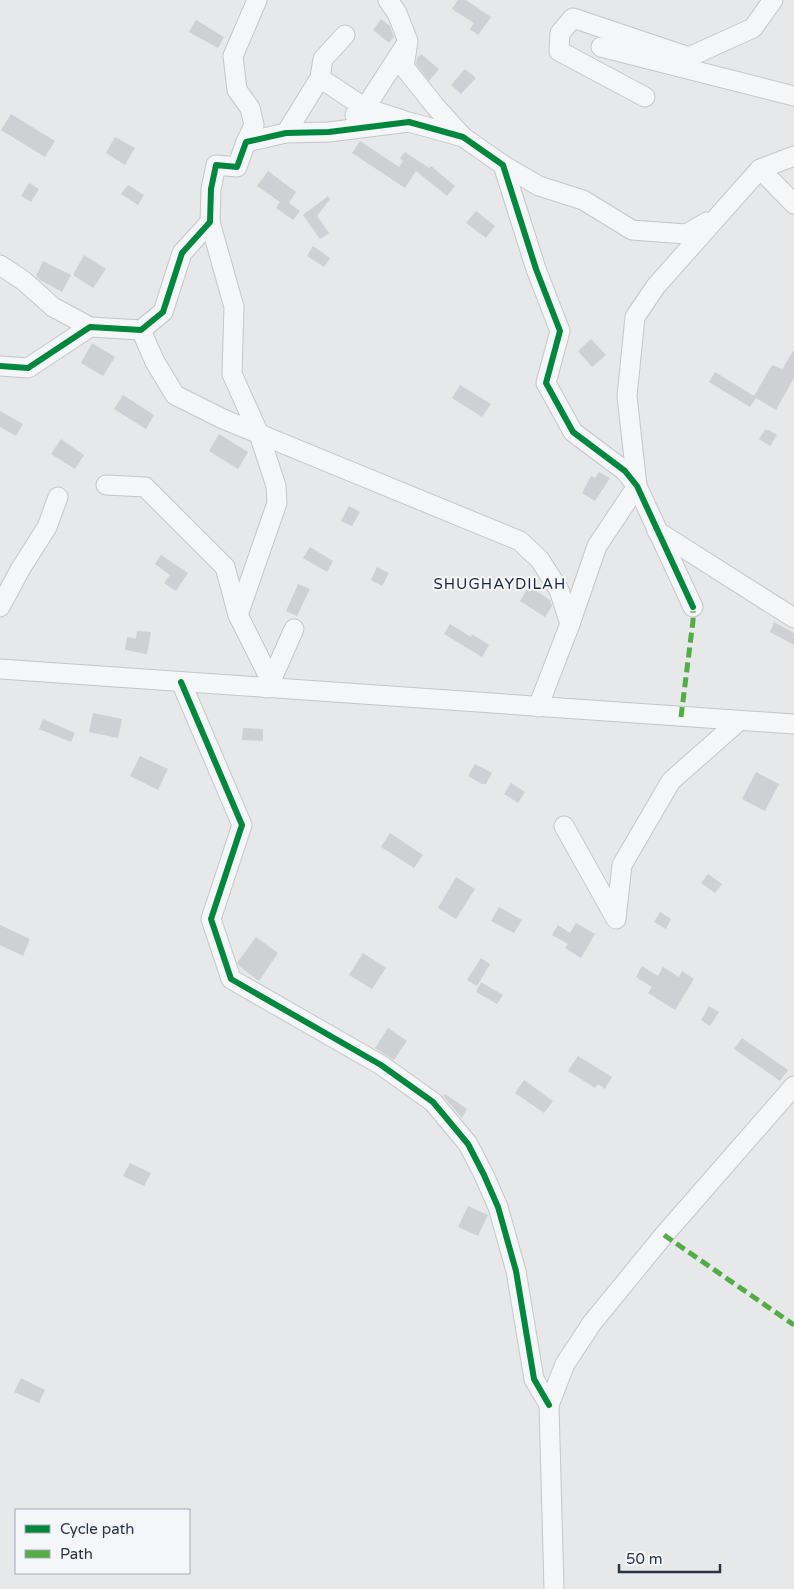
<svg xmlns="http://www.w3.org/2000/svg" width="794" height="1589" viewBox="0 0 794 1589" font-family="'Varela Round',sans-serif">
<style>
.building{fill:#ced0d3}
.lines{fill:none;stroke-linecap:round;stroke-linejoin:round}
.minor-casing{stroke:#c4c6c8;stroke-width:21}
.minor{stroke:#f5f6f7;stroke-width:19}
.quiet{stroke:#54ac47;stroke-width:5;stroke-dasharray:10 5;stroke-linecap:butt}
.cycleway-casing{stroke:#f4f6f9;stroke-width:9}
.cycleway{stroke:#00873e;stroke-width:6}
.labels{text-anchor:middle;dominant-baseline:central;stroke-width:4;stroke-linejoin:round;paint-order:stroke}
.quarter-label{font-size:15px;letter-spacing:1px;fill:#1d2536;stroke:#f4f6f9}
</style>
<rect width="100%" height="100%" fill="#e6e8ea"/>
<g class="building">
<polygon points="458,0 466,0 491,17 478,35 470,29 474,23 452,9"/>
<polygon points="381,19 390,26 394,37 389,43 373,30"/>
<polygon points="196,20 224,37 218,48 189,32"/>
<polygon points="421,54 439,69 429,81 416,64 417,58"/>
<polygon points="465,69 476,78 461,94 451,85"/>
<polygon points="11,114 55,141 45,157 1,130"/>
<polygon points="115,137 135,148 125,165 106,153"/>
<polygon points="360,141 399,167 403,161 400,158 405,152 429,168 431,166 455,186 447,196 416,171 405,188 352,153"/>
<polygon points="268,171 296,192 289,203 300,211 293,220 276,208 280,202 257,186"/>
<polygon points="29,183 39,189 31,202 21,196"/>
<polygon points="128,185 144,195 138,205 121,194"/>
<polygon points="328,196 330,199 317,216 329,233 320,239 303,215"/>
<polygon points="476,211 495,226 486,238 466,223"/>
<polygon points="313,246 330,258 324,267 307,256"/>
<polygon points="84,255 106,269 93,288 73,275"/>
<polygon points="43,261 71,275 62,292 40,280 36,276"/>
<polygon points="591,339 606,355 592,367 578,351"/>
<polygon points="92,343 115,357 103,376 81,363"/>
<polygon points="794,350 794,378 776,410 756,398 750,407 709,382 715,372 754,396 772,365 782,369"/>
<polygon points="460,385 491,404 482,417 452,398"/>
<polygon points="123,395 154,415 146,429 114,409"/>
<polygon points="0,411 23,424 16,436 0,427"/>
<polygon points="765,430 769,430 777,435 770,446 759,439"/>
<polygon points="219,434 248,452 238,469 209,451"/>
<polygon points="61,439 84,455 75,469 51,454"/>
<polygon points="599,472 610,478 595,501 582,493 591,476 595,478"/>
<polygon points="349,506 360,512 352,526 341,521"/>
<polygon points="310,547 333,561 327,572 303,558"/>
<polygon points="161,555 188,573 176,591 164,583 170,575 155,564"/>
<polygon points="377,567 389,573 382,586 371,580"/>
<polygon points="298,584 310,589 297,616 286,611"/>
<polygon points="529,586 550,600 552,606 545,617 520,601"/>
<polygon points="774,622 794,633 794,645 770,632"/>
<polygon points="450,624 471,637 472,634 489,645 482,657 444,634"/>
<polygon points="137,631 151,632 147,654 125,650 127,637 136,639"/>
<polygon points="93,713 122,719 118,738 89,732"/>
<polygon points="43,719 75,733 71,742 39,729"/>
<polygon points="243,728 263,729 263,741 242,740"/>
<polygon points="140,756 168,769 158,790 130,776"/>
<polygon points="475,764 492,773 486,784 482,784 468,776"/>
<polygon points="756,772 779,784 765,811 742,799"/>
<polygon points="511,783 525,792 518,803 504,794"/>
<polygon points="390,833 423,855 414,868 381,847"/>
<polygon points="708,874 722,884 715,893 701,883"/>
<polygon points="456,877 475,889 456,919 438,908"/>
<polygon points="499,907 522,920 514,933 491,921"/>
<polygon points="660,912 671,919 666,929 654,922"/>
<polygon points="576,923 595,934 581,958 565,948 568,944 552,935 558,925 570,933"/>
<polygon points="0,925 30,939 23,956 0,945"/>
<polygon points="256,937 278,953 259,981 239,966 237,963"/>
<polygon points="363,953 386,968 372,989 349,975"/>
<polygon points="481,958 490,964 477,986 467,980"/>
<polygon points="642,966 658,976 663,967 679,977 682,971 694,979 675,1010 648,993 652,987 636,977"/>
<polygon points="481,982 503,995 497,1004 476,992"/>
<polygon points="709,1006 719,1012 710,1026 701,1020"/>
<polygon points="388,1028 407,1041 394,1060 375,1048"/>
<polygon points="742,1038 788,1070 780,1081 734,1049"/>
<polygon points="578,1056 612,1077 605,1089 598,1084 595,1088 568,1071"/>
<polygon points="524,1080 553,1101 544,1113 515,1093"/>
<polygon points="445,1094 467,1109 462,1118 443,1096"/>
<polygon points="130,1163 151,1173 144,1186 123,1176"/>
<polygon points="468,1206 488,1215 478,1236 458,1227"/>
<polygon points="21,1378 45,1390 39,1403 14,1392"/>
</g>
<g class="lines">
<defs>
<g id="minor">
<polyline points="388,0 397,13 408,41 404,67 435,106 463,137"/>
<polyline points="601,47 794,96"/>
<polyline points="320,78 323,59 345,35"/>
<polyline points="645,97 559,51 560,33 573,18 689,57 753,28 773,0"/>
<polyline points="355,115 365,108 405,46"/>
<polyline points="286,133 320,78 365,108 403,120"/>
<polyline points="246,142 254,125 250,108 237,90 233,56 257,0"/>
<polyline points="503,165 539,186 583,200 632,230 686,234 707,222"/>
<polyline points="760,169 794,204"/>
<polyline points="210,222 234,307 232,374 259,434 276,486 277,503 238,615 271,681 266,688"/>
<polyline points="0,265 24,281 53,307 90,327"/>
<polyline points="141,330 155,362 175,395 223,419 520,541 540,560 559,590 570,624 538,707"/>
<polyline points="0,366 28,368 90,327 141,330 163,312 182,253 210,222 211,189 216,165 237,167 246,142 286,133 329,132 409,122 463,137 503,165 536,269 560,331 546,383 573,432 625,471 637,486 693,607"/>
<polyline points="106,485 145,487 225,567 238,615"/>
<polyline points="657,531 794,618"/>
<polyline points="0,607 21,568 47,527 58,497"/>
<polyline points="570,624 597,546 637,486 627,396 635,317 656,286 760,169 794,156"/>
<polyline points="0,669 794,724"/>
<polyline points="271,681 294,629"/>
<polyline points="181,682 242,825 211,919 231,979 381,1065 433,1102 468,1144 484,1175 498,1207 516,1271 534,1379 549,1405"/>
<polyline points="564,826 616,919 622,865 671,781 739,721"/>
<polyline points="554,1589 549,1405 565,1364 592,1323 664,1235 794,1086"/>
</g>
</defs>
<use href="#minor" class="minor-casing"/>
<use href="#minor" class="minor"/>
<g class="quiet">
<polyline points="681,717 693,621 693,607"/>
<polyline points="664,1235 794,1325"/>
</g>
<defs>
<g id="cycleway">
<polyline points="0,366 28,368 90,327 141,330 163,312 182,253 210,222 211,189 216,165 237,167 246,142 286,133 329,132 409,122 463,137 503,165 536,269 560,331 546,383 573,432 625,471 637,486 693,607"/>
<polyline points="181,682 242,825 211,919 231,979 381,1065 433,1102 468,1144 484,1175 498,1207 516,1271 534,1379 549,1405"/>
</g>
</defs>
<use href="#cycleway" class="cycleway-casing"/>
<use href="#cycleway" class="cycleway"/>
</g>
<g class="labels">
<g class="quarter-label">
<text x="500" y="584">SHUGHAYDILAH</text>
</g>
</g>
<rect x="15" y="1509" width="175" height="65" fill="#f4f6f9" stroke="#a4a8b1"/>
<rect x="25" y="1525" width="25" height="8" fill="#00873e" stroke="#a4a8b1"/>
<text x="60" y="1534" font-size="15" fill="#2b3445">Cycle path</text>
<rect x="25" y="1550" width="25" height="8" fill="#54ac47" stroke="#a4a8b1"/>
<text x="60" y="1559" font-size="15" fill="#2b3445">Path</text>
<path d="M619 1564v8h101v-8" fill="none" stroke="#2b3445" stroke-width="2.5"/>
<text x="626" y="1564" font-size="15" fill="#2b3445" stroke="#f4f6f9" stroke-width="4" paint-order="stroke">50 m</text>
</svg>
